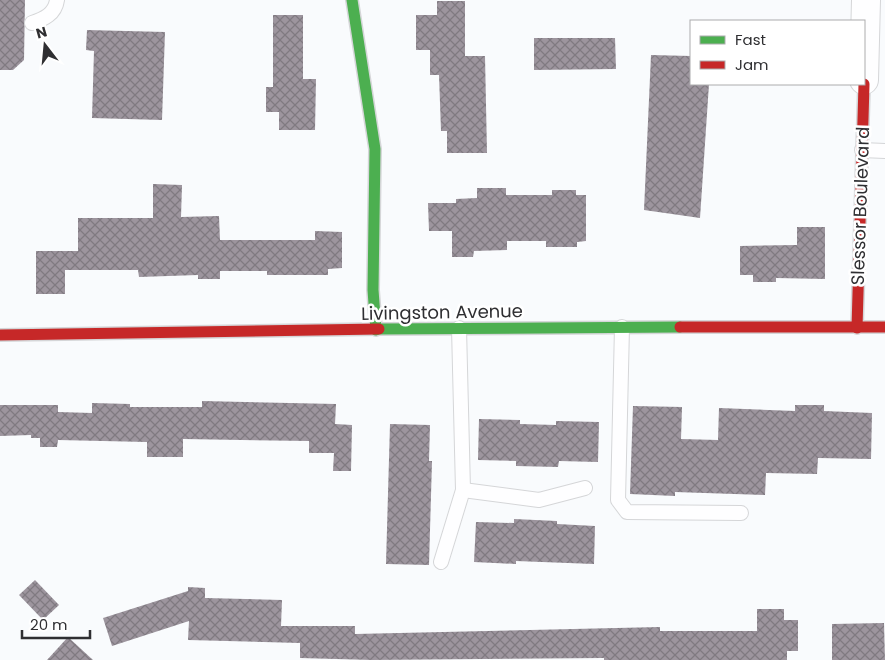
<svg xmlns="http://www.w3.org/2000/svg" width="885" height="660" viewBox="0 0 885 660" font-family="Poppins,sans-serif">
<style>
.building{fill:url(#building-cross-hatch)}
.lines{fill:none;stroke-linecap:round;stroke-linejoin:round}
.lane-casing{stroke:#d5d6d8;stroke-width:16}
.street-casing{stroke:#d5d6d8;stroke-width:30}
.fast-casing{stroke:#d5d6d8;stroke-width:14}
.jam-casing{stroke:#d5d6d8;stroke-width:14}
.lane{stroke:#fefeff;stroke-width:14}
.street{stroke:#fefeff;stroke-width:28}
.fast{stroke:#4caf50;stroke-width:11}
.jam{stroke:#c62828;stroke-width:11}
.labels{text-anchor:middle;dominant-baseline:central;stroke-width:5;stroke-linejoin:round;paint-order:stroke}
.street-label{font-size:18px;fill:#2f2f32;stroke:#fff}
</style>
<defs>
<pattern id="building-cross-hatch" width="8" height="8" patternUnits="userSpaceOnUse" patternTransform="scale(1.25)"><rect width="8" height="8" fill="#9d959e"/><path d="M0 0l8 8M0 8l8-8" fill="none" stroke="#807a81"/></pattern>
</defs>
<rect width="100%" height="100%" fill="#f9fbfd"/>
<g class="building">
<polygon points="0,0 25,0 24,60 13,70 0,70"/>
<polygon points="437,1 465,1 465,56 485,56 487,153 447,153 447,131 441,131 439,75 430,75 430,50 416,50 416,15 437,15"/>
<polygon points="273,15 303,15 303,79 316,79 315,130 279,130 279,112 266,112 266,87 273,87"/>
<polygon points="87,30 165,32 162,120 92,118 94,51 86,50"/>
<polygon points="534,38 615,38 616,69 534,70"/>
<polygon points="651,55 691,56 691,84 709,84 700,218 644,210"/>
<polygon points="153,184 182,185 181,217 219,216 220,240 315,240 315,231 342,232 342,268 328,269 328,275 267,275 267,271 220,271 220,279 198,279 198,275 139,277 138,270 65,270 65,294 36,294 36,251 78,251 78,218 153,218"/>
<polygon points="477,188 506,188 506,195 552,195 552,190 576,190 576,195 586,195 586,241 577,242 577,247 546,247 546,241 507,241 507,250 474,251 473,257 452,257 452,231 429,231 428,203 456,203 456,199 477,198"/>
<polygon points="797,227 825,227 825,279 776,278 776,282 753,282 753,275 740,275 740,246 797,245"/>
<polygon points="202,401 336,404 335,424 352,425 351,471 333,471 334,453 309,453 309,441 183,439 183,457 147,457 147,442 58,440 57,447 40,447 40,438 31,438 31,435 0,436 0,405 58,405 58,412 92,413 92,403 130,404 130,407 202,407"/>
<polygon points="795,405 824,405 824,411 872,413 871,459 818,458 817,474 766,473 765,495 675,492 675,496 630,494 633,406 682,407 681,439 718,440 719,408 795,411"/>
<polygon points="479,419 520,420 520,424 556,425 556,421 599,422 598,462 559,461 558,467 516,466 516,461 478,460"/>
<polygon points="390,424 430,425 429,461 432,461 429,565 386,564"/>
<polygon points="514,519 557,521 557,524 595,526 594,564 516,561 516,564 474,562 476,522 514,523"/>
<polygon points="35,580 59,605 43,620 19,595"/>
<polygon points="188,587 205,588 205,598 282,600 281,626 355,626 355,634 660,627 660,631 757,631 757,609 784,609 784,620 798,620 798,651 787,651 787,660 604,660 604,658 372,660 300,658 300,643 188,640 189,621 112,646 103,618 188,591"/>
<polygon points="884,623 885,660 832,660 832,624"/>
<polygon points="68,637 93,660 47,660"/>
</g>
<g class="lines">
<defs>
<g id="lane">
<path d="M32,23C44,19 55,14 57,0"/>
<polyline points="862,150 885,151"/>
<polyline points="622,327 618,500 627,512 741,513"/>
<polyline points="463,490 539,500 585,488"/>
<polyline points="441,562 463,490 459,328"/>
</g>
<polyline id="street" points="864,80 866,0"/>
<g id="fast">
<polyline points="352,0 375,149 373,290 376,330"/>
<polyline points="379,329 680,327"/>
</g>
<g id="jam">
<polyline points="680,327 885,327"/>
<polyline points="857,328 864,84"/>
<polyline points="0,335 379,329"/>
</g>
</defs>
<use href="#lane" class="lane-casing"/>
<use href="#street" class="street-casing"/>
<use href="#fast" class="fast-casing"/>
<use href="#jam" class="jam-casing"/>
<use href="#lane" class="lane"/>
<use href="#street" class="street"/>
<use href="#fast" class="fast"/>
<use href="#jam" class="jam"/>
</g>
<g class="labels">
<g class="street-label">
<text transform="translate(860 206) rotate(-88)">Slessor Boulevard</text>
<text transform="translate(442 312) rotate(-1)">Livingston Avenue</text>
</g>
</g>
<rect x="690" y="20" width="175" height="65" fill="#ffffff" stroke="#acacad"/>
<rect x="700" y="36" width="25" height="8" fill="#4caf50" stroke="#acacad"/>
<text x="735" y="45" font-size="15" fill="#2f2f32">Fast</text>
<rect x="700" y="61" width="25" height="8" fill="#c62828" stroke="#acacad"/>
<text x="735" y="70" font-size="15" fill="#2f2f32">Jam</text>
<g transform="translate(45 45) rotate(344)" stroke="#ffffff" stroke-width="4" paint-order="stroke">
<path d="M0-4L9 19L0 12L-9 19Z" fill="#2f2f32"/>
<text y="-8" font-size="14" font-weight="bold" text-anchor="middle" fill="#2f2f32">N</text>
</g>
<path d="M22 630v8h68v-8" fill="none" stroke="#2f2f32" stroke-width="2.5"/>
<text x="30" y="630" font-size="15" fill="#2f2f32" stroke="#ffffff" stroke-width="4" paint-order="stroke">20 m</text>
</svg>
